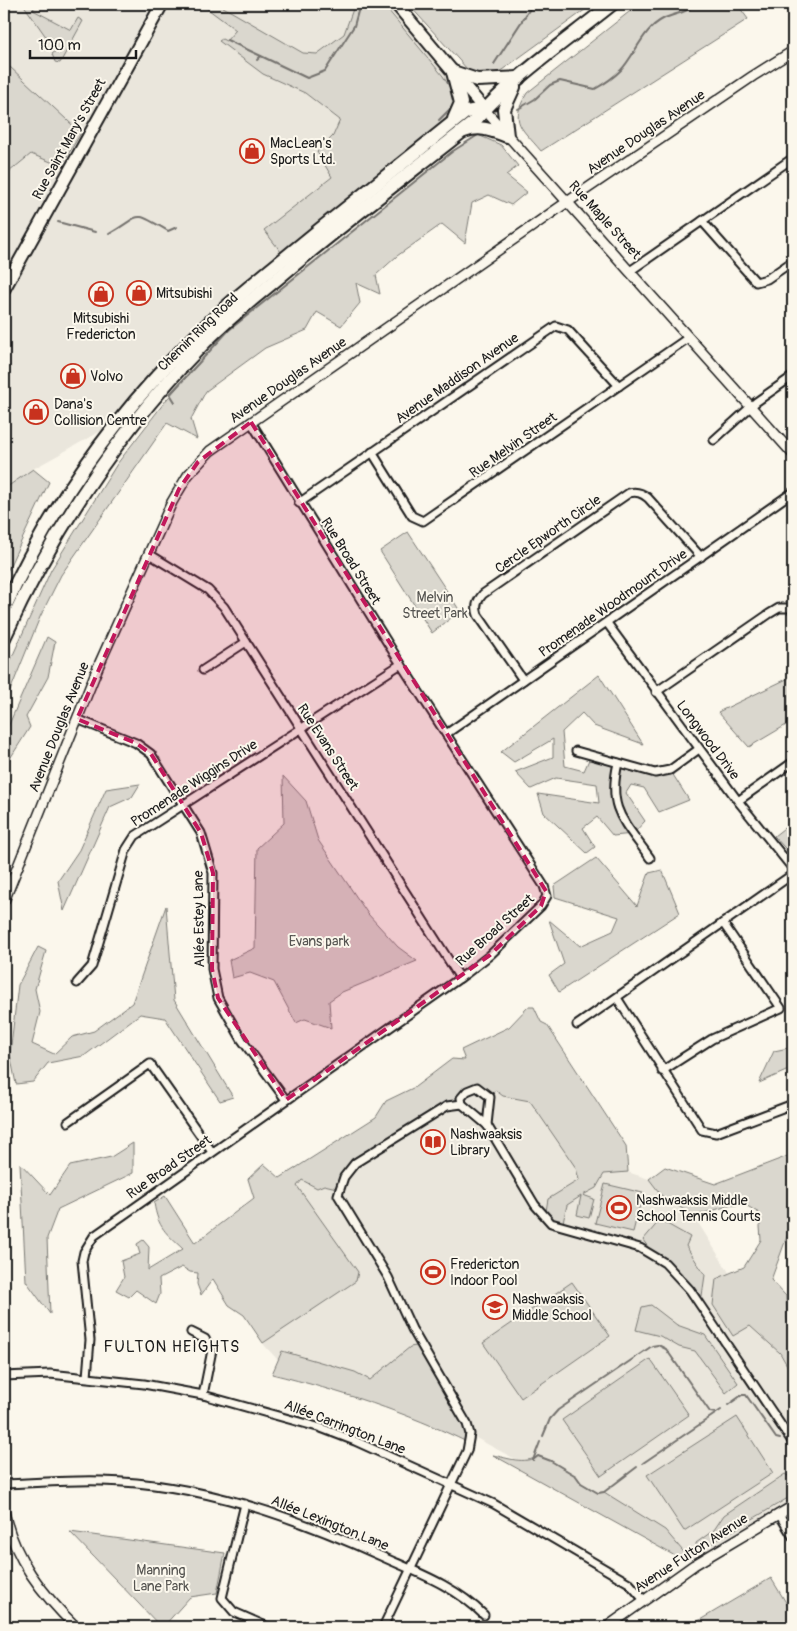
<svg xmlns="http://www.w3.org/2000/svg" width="797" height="1631" viewBox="0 0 797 1631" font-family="Pangolin,sans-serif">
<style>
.built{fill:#eae6dc}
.green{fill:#dad7ce;stroke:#7b7a75}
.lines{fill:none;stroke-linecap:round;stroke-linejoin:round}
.stream{stroke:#74726e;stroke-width:2}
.minor-casing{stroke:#1c1c1c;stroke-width:11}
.tertiary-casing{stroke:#1c1c1c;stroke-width:12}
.primary-casing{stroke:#1c1c1c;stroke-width:15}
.trunk-casing{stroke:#1c1c1c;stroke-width:16}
.minor{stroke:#fbf7ec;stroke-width:7}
.tertiary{stroke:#fbf7ec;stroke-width:9}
.primary{stroke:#fbf7ec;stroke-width:11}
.trunk{stroke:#fbf7ec;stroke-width:12}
.marked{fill:#c2185b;fill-opacity:0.2;stroke:#c2185b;stroke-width:4;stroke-dasharray:10 6;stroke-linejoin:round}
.labels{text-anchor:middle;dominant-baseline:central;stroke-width:4;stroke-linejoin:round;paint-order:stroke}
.street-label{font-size:14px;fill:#1c1c1c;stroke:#fbf7ec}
.poi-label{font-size:14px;fill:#1c1c1c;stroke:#fbf7ec;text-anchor:start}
.park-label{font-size:14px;fill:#555451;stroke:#fbf7ec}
.quarter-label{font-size:16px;letter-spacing:1px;fill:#1c1c1c;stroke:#fbf7ec}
</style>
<rect width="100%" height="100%" fill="#fbf7ec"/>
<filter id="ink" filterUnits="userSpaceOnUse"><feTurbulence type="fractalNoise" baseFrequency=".02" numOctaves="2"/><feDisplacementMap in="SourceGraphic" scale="10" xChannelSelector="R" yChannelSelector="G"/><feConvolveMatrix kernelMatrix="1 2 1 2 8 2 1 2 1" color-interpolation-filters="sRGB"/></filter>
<g filter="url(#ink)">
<g class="built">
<polygon points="4,4 148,4 156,14 162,4 396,4 453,72 460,96 119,421 33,469 4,489 4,176 31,154 11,67 4,72"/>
<polygon points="458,1065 527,1086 606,1165 649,1179 662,1196 694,1216 793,1376 793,1506 694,1565 685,1552 677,1546 418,1407 277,1359 265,1346 244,1315 215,1227"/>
</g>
<g class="green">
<polygon points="23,4 36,4 33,10 71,30 78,18 83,21 60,63 55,62 52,54 56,51"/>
<polygon points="201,4 218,4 303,53 317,54 344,34 353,9 350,4 383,4 443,76 458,102 447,122 281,252 264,230 332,177 317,152 333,136 340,120 305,93 263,74 219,41 222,39 226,41 236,30"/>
<path d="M408,4H593L502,70C489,76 481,75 468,70Z"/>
<path d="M639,4H737L748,19L541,151C521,127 509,123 527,93Z"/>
<polygon points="10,67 81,133 61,166 31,154 4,176 4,72"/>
<polygon points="478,135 501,145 518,166 506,175 527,192 511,205 489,195 472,203 465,243 442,224 397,256 376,275 380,294 356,283 360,303 341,326 317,312 307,330 265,348 206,391 191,419 197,439 167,423 61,575 40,617 4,706 4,675 51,570 117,464 167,399 229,330 453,151"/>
<polygon points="33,469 49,482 4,578 4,489"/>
<polygon points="408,532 460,611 432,633 380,551"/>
<polygon points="47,637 55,642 48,677 26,717 30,727 4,768 4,736"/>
<polygon points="599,675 643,744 594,726 582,713 562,732 565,766 584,771 591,755 655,773 670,770 689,800 659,812 644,788 631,785 626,793 645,821 633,834 613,836 597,817 583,828 595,847 587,853 544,813 538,794 599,803 597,784 556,778 531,789 515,772 553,757 553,739 514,762 501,752"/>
<polygon points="793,676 793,721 749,747 718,712"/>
<polygon points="283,776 306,801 318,840 368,914 398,947 417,961 342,992 329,1001 331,1028 305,1019 296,1023 274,982 250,973 232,978 229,960 255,948 257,848 284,823"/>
<polygon points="140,784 132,797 110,807 64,911 58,881 79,850 106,789"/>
<polygon points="793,821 793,857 774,836"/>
<polygon points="596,858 637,906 649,873 662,870 680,913 559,992 549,975 564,964 549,920 580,946 613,931 619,917 555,897 554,886"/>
<polygon points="166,906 174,1000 233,1097 220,1101 165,1018 140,1014 84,1056 48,1063 33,1082 16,1084 10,1054 18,985 38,947 46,951 35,989 40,1012 32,1044 54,1054 72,1037 94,1031 132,1003"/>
<path d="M528,1007H534L541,1022L547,1025L626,1146L628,1172L604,1174L596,1188L583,1195L594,1199L589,1218L577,1215L581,1196L567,1205L562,1227L545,1217L548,1199L579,1180L576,1168L530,1101L503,1096L495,1090L490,1097L477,1087L467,1092L462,1104L447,1106L355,1163L341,1189L324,1185L317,1188L302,1180L297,1186L358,1272L356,1281L263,1343L244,1315L229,1305L213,1279L201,1295L197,1284L198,1273L190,1272L182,1267L159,1279L160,1294L156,1304L136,1290L129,1297L116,1290L124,1277L121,1261L140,1254L137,1244L143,1240L149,1247L148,1270L183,1249C166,1233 158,1228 154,1203L165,1196L195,1243L254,1198L248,1179L264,1164L280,1178L376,1117L386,1101L415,1087L452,1059L465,1060L461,1050L509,1027Z"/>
<polygon points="793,1047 793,1068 759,1083 774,1051"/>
<polygon points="133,1143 133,1173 58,1209 47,1238 50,1314 26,1281 20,1163 50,1195 70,1166 111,1157"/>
<polygon points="793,1154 793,1220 771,1280 786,1296 787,1319 793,1333 793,1376 780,1353 750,1326 733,1336 713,1305 716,1279 744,1267 761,1240 759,1213 744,1204 728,1206 694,1216 662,1196 649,1179 665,1167 715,1184"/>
<polygon points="605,1184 643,1193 633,1232 595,1223"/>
<path d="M660,1220L690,1237L686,1246L705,1275L702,1296C679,1285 657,1261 643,1240Z"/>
<polygon points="572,1282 610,1336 521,1398 483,1343"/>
<polygon points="651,1305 677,1325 705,1335 738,1383 726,1393 695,1351 679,1347 660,1336 636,1330 642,1307"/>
<path d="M422,1345L467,1424L469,1443C406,1412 340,1391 272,1374L282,1351L355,1372L370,1380L410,1347Z"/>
<polygon points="650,1359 689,1415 601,1476 562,1420"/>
<polygon points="737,1417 773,1473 684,1531 647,1475"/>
<path d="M493,1455C507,1458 525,1465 538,1456L551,1461L576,1476L581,1483L598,1493L604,1492L665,1530L688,1557H677Z"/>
<polygon points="785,1474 793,1479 793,1495 697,1552 696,1543 714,1530 724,1515"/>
<polygon points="70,1532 225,1553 217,1593 190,1597 163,1627 161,1627"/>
<polygon points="771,1578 793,1614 793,1627 688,1627"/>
</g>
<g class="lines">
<g class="stream">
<polyline points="227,40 261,56"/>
<polyline points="257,60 261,56 307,78 325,71 354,26 360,4"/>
<polyline points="494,64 533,4"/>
<path d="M518,109L535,99L550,85L560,81L595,89C604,84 613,78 621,70C635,55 643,29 663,19C675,13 685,14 695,4"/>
<polyline points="439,120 451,108"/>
<polyline points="58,222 95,232"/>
<polyline points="4,234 6,235"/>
<path d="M109,234C143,215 131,209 168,231L177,227"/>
<polyline points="175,402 170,394 229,330 453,151 478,135"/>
<polyline points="728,1405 742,1395 746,1395 776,1438 780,1439"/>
<polyline points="543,1436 550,1419 558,1410 652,1346 658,1345 666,1349 710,1412 716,1413"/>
<polyline points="533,1460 538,1456 551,1461 576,1476 581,1483 598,1493 604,1492 637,1467"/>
<polyline points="533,1460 540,1442"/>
<polyline points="643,1463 721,1410"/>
</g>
<defs>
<g id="minor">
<polyline points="702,221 756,282 767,279 793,261"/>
<polyline points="630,271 793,158"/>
<polyline points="714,440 756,402 793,376"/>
<polyline points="372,452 412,516 423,521 688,338"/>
<polyline points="299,503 556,326 568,330 619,386"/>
<polyline points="149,554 208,590 224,607 460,978"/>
<polyline points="607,623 738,801 793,869"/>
<polyline points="203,670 246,642"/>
<path d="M523,680L478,615C475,606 477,601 483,594L629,493C637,491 642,493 648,498L701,557"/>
<polyline points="656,692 769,614 779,608 793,608"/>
<polyline points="77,719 136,743 151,754 201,833 213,873 212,969 218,998 242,1040 286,1100"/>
<polyline points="446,734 793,492"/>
<polyline points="576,751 655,773 670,770 699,749"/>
<path d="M618,763C607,810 624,821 650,858"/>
<polyline points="738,801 793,762"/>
<polyline points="77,983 92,966 126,850 135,836 401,664"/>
<polyline points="617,998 702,1130 716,1133 793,1104"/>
<polyline points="577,1025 793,874"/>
<polyline points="662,1071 712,1039 781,1008 723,923"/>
<polyline points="462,1104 461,1098 467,1091 477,1087 490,1097 487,1125"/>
<polyline points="68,1122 150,1064 212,1152"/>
<polyline points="191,1332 205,1339 212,1350 203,1395"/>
<polyline points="4,1376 50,1374 144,1384 203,1395 321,1428 355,1441 494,1504 629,1583 644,1600"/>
<polyline points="87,1377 90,1340 82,1261 84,1252 94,1236 467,973 490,955 541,906 547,896 544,886 397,658 251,422"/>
<path d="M4,1484C36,1483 70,1480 102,1481C200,1483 295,1517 383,1557C419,1573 455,1586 484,1615"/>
<polyline points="245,1504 222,1598 234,1612 268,1627"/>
<polyline points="779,1514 793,1537"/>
<polyline points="383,1627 467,1451 470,1434 467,1424 412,1329 388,1277 338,1195 344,1177 355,1163 447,1106 462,1104 487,1125 535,1205 551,1223 640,1248 665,1263 690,1290 793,1443"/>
</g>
<g id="tertiary">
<polyline points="484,109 793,454"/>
<polyline points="4,901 98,667 172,502 188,475 210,451 560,207 753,76 793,51"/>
<path d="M4,1512C14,1558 42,1594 76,1627"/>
<polyline points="607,1627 694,1565 793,1506"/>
</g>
<g id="primary">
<polyline points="396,4 484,109"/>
<polyline points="4,289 162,4"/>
</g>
<g id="trunk">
<polyline points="453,72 477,80 519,78"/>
<polyline points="453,72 461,103 454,119"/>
<path d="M464,131C481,125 491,130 507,136L504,109L514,87"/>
<path d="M4,609C50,507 116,414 196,336C232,299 273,268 313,235C364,194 415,153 466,112L484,109"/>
<path d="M4,638C54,528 119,430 204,343C230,316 261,293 289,269C349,219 411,172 473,123C512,77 565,42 612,4"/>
</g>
</defs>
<use href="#minor" class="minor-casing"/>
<use href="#tertiary" class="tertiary-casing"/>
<use href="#primary" class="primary-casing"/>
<use href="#trunk" class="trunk-casing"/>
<use href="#minor" class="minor"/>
<use href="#tertiary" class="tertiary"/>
<use href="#primary" class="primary"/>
<use href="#trunk" class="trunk"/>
</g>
</g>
<path class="marked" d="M251,422L546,891L541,906L490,955L286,1100L218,998L212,969L213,873L201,833L151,754L136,743L77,719L179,489L198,462Z"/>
<defs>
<symbol id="shop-ring" viewBox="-11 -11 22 22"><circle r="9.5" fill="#fbf7ec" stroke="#c8321e" stroke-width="1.5"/><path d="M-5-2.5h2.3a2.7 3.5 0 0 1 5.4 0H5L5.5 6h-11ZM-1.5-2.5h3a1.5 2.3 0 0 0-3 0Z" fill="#c8321e"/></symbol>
<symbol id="library-ring" viewBox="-11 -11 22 22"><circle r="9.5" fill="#fbf7ec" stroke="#c8321e" stroke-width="1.5"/><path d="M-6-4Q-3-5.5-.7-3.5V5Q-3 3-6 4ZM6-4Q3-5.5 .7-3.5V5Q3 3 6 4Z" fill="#c8321e"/></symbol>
<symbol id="stadium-ring" viewBox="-11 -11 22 22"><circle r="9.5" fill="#fbf7ec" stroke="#c8321e" stroke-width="1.5"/><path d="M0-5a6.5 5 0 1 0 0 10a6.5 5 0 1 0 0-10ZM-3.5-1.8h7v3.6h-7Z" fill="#c8321e"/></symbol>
<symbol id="school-ring" viewBox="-11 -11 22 22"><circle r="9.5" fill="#fbf7ec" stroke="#c8321e" stroke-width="1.5"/><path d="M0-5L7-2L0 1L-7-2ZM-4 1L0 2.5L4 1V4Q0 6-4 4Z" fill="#c8321e"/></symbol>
</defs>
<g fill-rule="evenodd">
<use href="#shop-ring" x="238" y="137" width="28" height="28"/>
<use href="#shop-ring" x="125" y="279" width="28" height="28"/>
<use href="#shop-ring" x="87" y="280" width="28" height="28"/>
<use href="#shop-ring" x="59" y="362" width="28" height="28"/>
<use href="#shop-ring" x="22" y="398" width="28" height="28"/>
<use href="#library-ring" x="419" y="1128" width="28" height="28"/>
<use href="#stadium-ring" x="605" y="1194" width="28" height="28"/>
<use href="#stadium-ring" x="419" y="1258" width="28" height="28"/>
<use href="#school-ring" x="481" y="1293" width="28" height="28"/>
</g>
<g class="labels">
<g class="street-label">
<text transform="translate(646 132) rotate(-34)">Avenue Douglas Avenue</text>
<text transform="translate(69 139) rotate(-61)">Rue Saint Mary's Street</text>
<text transform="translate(605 220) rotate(48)">Rue Maple Street</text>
<text transform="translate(198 332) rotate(-44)">Chemin Ring Road</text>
<text transform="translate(457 378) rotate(-35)">Avenue Maddison Avenue</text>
<text transform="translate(288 380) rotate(-35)">Avenue Douglas Avenue</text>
<text transform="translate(513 445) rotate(-35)">Rue Melvin Street</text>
<text transform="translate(548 534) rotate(-35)">Cercle Epworth Circle</text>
<text transform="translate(351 561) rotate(58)">Rue Broad Street</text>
<text transform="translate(613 603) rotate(-35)">Promenade Woodmount Drive</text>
<text transform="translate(59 727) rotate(-68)">Avenue Douglas Avenue</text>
<text transform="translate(708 740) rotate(53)">Longwood Drive</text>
<text transform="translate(328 747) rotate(57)">Rue Evans Street</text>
<text transform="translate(194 783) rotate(-33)">Promenade Wiggins Drive</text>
<text transform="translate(199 919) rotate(-91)">Allée Estey Lane</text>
<text transform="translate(495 930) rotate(-42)">Rue Broad Street</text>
<text transform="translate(169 1167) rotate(-35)">Rue Broad Street</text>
<text transform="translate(345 1427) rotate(21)">Allée Carrington Lane</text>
<text transform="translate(330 1523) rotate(22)">Allée Lexington Lane</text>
<text transform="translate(691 1553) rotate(-33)">Avenue Fulton Avenue</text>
</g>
<g class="poi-label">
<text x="270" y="143">MacLean's<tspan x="270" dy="16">Sports Ltd.</tspan></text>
<text x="156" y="293">Mitsubishi</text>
<text x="101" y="318" text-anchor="middle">Mitsubishi<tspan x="101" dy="16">Fredericton</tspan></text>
<text x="90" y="376">Volvo</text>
<text x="54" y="404">Dana's<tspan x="54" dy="16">Collision Centre</tspan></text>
<text x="450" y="1134">Nashwaaksis<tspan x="450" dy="16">Library</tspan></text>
<text x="636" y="1200">Nashwaaksis Middle<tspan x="636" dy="16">School Tennis Courts</tspan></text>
<text x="450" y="1264">Fredericton<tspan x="450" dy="16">Indoor Pool</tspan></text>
<text x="512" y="1299">Nashwaaksis<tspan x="512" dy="16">Middle School</tspan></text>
</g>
<g class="park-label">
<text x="435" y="597">Melvin<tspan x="435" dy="16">Street Park</tspan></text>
<text x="319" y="941">Evans park</text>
<text x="161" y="1570">Manning<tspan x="161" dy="16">Lane Park</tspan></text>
</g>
<g class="quarter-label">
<text x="172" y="1347">FULTON HEIGHTS</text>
</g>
</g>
<rect width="797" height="1631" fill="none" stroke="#fbf7ec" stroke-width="20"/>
<rect x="10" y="10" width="777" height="1611" fill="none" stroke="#1c1c1c" stroke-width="2" filter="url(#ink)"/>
<path d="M30 50v8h106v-8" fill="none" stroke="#1c1c1c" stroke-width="2.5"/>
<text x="38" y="50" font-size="15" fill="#1c1c1c" stroke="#fbf7ec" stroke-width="4" paint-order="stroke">100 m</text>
</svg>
